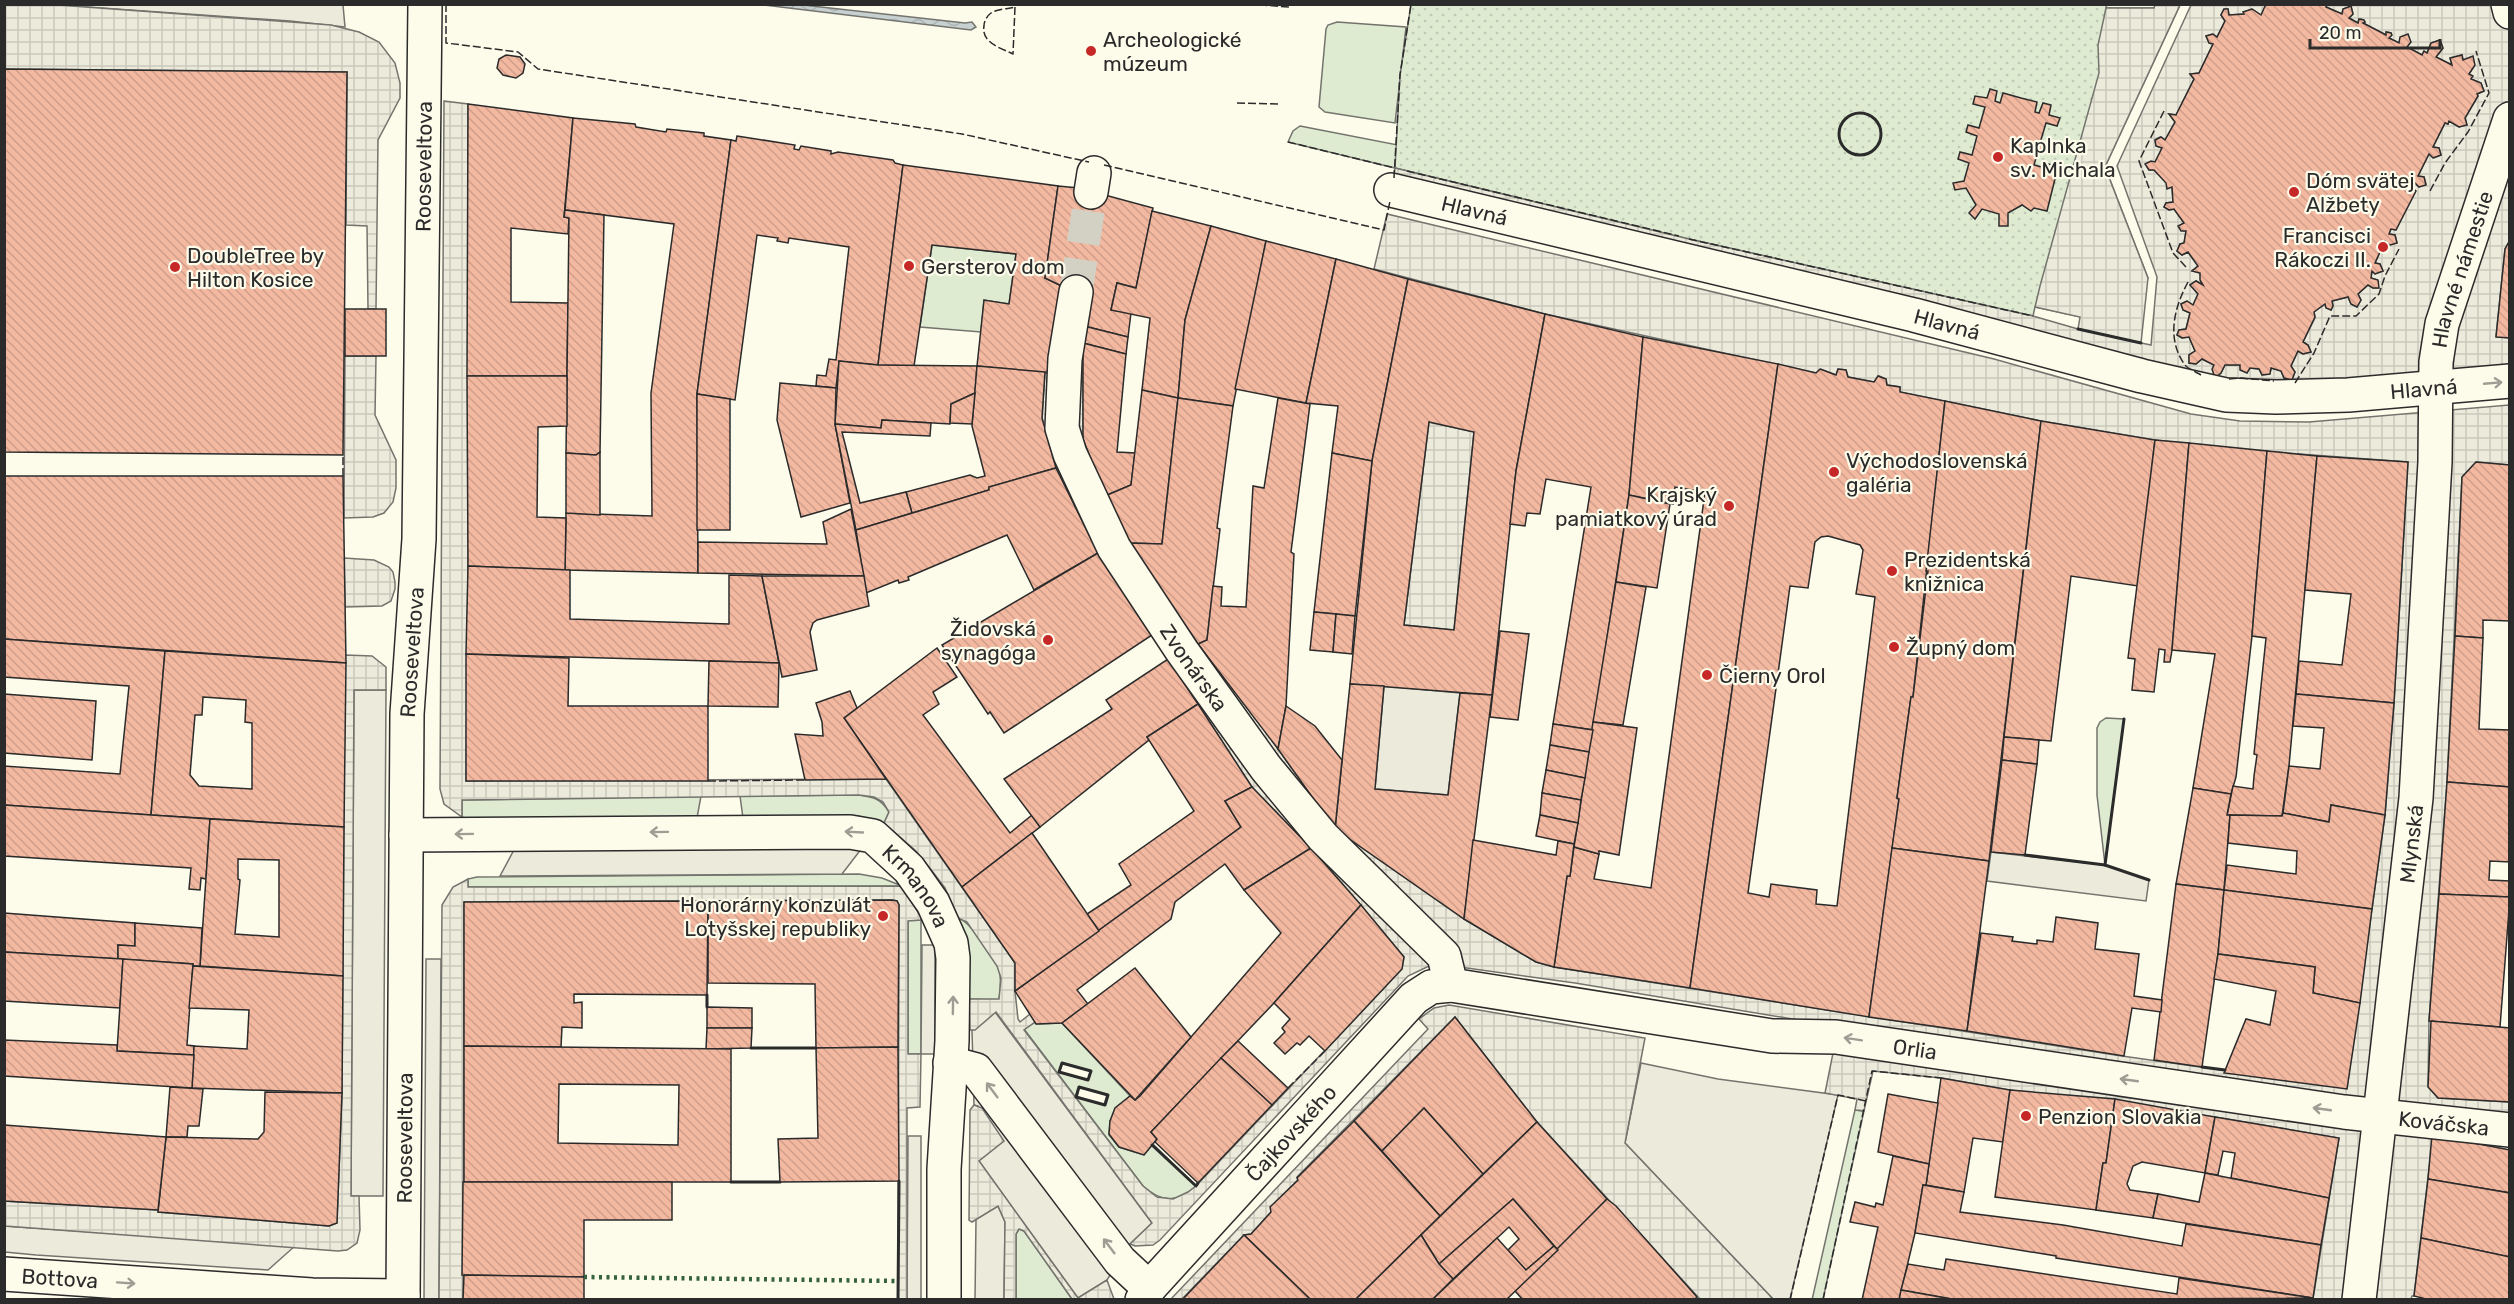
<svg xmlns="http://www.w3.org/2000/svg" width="2514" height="1304" viewBox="0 0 2514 1304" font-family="Rubik,sans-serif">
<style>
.grass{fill:#deebd1;stroke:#74746e;stroke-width:1.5;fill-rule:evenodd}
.park{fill:url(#park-dots);stroke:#74746e;stroke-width:1.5}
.parking{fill:#eceadb;stroke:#74746e;stroke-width:1.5}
.plaza{fill:url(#plaza-grid);stroke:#74746e;stroke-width:1.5}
.water{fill:url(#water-waves);stroke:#74746e;stroke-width:1.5}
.building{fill:url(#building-back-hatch);stroke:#2b2b2b;stroke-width:1.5;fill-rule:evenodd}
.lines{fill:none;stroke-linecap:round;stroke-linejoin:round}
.street-tunnel{stroke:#d3d1c4;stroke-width:33;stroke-dasharray:33 16;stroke-linecap:butt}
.street-casing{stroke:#2b2b2b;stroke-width:36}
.street{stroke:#fdfbea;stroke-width:33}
.hedge{stroke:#34623c;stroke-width:4.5;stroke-dasharray:3 4.5;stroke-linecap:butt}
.fence{stroke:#2b2b2b;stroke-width:1.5;stroke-dasharray:8 3;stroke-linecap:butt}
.wall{stroke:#2b2b2b;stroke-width:3}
.oneway{stroke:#9e9d94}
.poi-dot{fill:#c62828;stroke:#fdfbea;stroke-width:2}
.labels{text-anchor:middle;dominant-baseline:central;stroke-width:4.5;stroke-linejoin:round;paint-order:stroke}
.poi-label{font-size:21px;fill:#2b2b2b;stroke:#fdfbea;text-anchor:start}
.street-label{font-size:21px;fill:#2b2b2b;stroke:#fdfbea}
</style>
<defs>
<pattern id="park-dots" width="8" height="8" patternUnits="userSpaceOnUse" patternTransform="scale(1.5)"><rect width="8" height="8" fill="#deebd1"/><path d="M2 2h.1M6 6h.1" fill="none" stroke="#bfcab4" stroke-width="1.8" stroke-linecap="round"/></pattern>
<pattern id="plaza-grid" width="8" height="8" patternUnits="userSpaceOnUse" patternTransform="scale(1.5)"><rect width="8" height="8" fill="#eceadb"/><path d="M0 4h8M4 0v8" fill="none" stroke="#cbc9bc"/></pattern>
<pattern id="water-waves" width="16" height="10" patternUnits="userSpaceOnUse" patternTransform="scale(1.5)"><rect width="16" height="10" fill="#c7d0d0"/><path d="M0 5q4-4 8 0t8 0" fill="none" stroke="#abb3b3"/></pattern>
<pattern id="building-back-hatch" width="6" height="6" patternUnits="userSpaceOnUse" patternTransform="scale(1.5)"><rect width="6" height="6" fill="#f2b8a0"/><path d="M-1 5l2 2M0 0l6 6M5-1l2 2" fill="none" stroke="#d09e8a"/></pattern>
</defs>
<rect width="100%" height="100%" fill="#fdfbea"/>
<g class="grass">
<polygon points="1337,22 1406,27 1395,123 1325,112 1319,107 1326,29 1328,25"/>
<polygon points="1300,126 1398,145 1395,168 1288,142 1293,131"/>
<polygon points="932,245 1016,254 1009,304 984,300 981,332 920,327"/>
<polygon points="2106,718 2124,719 2105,865 2097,795 2097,728 2100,722"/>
<path d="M859,795C874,797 881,799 889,812L884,823L858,816L743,818L740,796Z"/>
<polygon points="701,796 697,818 467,819 462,817 462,800"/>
<polygon points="859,874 882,878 902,886 468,887 468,879 477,877"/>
<path d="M958,918C968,919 996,960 999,970C1002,980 1000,990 999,1000L969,999L965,942Z"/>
<rect x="908" y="920" width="13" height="134"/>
<path d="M1035,1022L1037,1024L1062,1023L1130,1096L1110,1121L1109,1135L1119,1147L1144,1155L1153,1144L1196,1186C1177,1203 1162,1203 1143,1186L1024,1029ZM1062,1063L1091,1071L1088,1080L1059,1072ZM1079,1087L1107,1095L1104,1105L1077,1097Z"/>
<polygon points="1855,1110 1864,1111 1823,1299 1812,1300"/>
<polygon points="1019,1229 1024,1231 1072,1299 1016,1300 1016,1234"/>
</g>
<polygon class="park" points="2107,4 2106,8 2154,8 2155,5 2180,5 2105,167 2148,278 2081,317 2035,307 2033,316 1689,239 1395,168 1400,75 1411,5"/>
<g class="parking">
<polygon points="58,5 343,5 345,27 290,21"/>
<polygon points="1384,686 1460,693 1448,795 1375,789"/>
<polygon points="354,690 386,690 383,1196 351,1196"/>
<polygon points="515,848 862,848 842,874 500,876"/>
<polygon points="1991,852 2105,865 2149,880 2146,901 1987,881"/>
<polygon points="922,945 935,945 935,1054 921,1054"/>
<polygon points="426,959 441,959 439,1299 424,1300"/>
<polygon points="995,1012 1152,1223 1130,1244 1107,1280 1078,1298 979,1161 978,1106 974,1105 972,1030"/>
<polygon points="1641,1063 1718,1079 1838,1095 1790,1299 1773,1299 1625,1143"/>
<polygon points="908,1136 921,1136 921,1299 907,1300"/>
<polygon points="998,1206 1005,1222 1004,1299 975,1300 976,1219"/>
<polygon points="4,1226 295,1246 268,1270 36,1255 5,1252"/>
</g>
<g class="plaza">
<polygon points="5,5 58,5 331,25 359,32 379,42 395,63 400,83 400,98 378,140 376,309 368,309 367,226 346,225 347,72 5,69"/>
<polygon points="2155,5 2180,5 2105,167 2148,278 2141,343 2151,345 2157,277 2117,166 2191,5 2266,5 2261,15 2252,9 2244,12 2244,14 2229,15 2228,9 2224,9 2221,15 2225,21 2217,37 2212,34 2206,36 2209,42 2213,44 2199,73 2190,74 2194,79 2176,115 2169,114 2175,122 2165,140 2160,137 2155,140 2156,146 2162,148 2155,162 2146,164 2149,170 2154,170 2172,187 2173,202 2166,203 2164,207 2169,210 2174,209 2184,223 2179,226 2181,230 2186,231 2184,243 2180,244 2177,251 2182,255 2188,252 2198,266 2192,271 2200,273 2203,285 2196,281 2190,285 2198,294 2193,305 2187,301 2181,304 2183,310 2190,313 2186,329 2179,330 2177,335 2182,338 2189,337 2195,351 2189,355 2189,363 2196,364 2202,359 2214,365 2215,377 2221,373 2225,365 2240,365 2241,370 2250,368 2259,369 2262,375 2269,374 2272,368 2281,371 2284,378 2291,380 2295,372 2291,366 2298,351 2303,354 2311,352 2308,345 2303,342 2315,318 2314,312 2325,304 2331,310 2333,306 2332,301 2348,297 2351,304 2357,307 2361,300 2358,294 2368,285 2373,288 2378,288 2377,280 2371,278 2372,271 2375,274 2383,271 2380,264 2375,263 2385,241 2390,245 2397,243 2395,235 2389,234 2391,229 2396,230 2415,192 2415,190 2412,188 2415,183 2419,187 2426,184 2424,177 2418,176 2429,154 2434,158 2441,155 2439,148 2433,147 2445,123 2448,124 2449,121 2459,127 2467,125 2465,118 2478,96 2477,94 2484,91 2481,83 2471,79 2472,76 2469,74 2474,66 2473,57 2463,60 2462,55 2450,58 2452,65 2436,57 2443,48 2440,40 2431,43 2427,53 2424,51 2422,55 2407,47 2401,39 2399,43 2389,38 2391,33 2387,32 2386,35 2363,23 2365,22 2361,19 2358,23 2349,18 2353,14 2351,6 2343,9 2342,14 2326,7 2327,5 2509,5 2510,240 2505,249 2496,336 2509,338 2509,372 2250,387 1393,179 1395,168 1689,239 2033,316 2078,329 2080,317 2035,307 2040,286 2099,73 2098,45 2106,8 2154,8"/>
<polygon points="444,101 468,104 468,566 466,781 886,779 1015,963 1015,991 1018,1019 1020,1022 1030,1014 1035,1022 1024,1030 1143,1186 1157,1197 1173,1199 1188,1192 1196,1186 1402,969 1404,957 1327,866 1252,787 1091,542 1056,468 1042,418 1045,372 1066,288 1083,343 1083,439 1278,749 1335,829 1464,919 1536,962 1554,967 2115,1055 2347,1088 2385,815 2394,703 2408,462 2233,449 2155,440 2041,421 1900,392 1900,387 1887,385 1886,379 1879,376 1874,382 1848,377 1846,370 1838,369 1836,375 1821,369 1816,373 1545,314 1374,269 1387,214 1994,359 2191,414 2240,421 2309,422 2509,405 2509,465 2476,462 2462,477 2447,782 2429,1021 2428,1086 2438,1098 2509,1102 2509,1121 1865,1031 1575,983 1438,964 1429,966 1408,976 1160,1240 1153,1245 1135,1246 1130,1244 1152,1223 996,1012 975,1030 970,1030 969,999 999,999 1001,978 997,966 967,922 958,918 945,888 932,871 916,851 884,823 889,812 883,802 874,797 859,795 462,800 462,817 444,804 440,789"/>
<polygon points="345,356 376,356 375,415 396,460 396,488 393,502 384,513 373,517 344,518"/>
<polygon points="1429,422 1474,432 1454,630 1404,625"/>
<polygon points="344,558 374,560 389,567 393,572 395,582 395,589 391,601 382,606 345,607"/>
<polygon points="345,655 372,656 386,667 386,690 354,690 351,1196 359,1196 360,1230 357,1243 347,1250 338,1251 5,1226 4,1201 158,1210 158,1212 329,1226 337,1223 342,1093"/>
<polygon points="468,879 468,887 902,886 921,917 921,920 908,921 908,1054 921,1054 920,1107 907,1108 907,1299 898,1299 899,905 897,901 892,900 464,902 463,1299 439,1300 442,905 453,887"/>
<polygon points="1449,1005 1645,1038 1625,1143 1773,1299 1700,1299 1537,1122 1455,1017 1297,1177 1298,1180 1271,1207 1271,1212 1251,1234 1244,1235 1182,1299 1170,1300 1428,1029 1419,1019 1434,1008"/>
<polygon points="1834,1048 2509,1140 2509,1150 2433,1135 2414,1296 2412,1296 2411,1299 2313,1299 2339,1138 2215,1117 2010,1090 1941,1078 1873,1071 1864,1111 1855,1110 1857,1099 1825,1093"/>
<polygon points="974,1105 982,1108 1004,1141 979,1161 1049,1258 1078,1298 1107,1280 1114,1299 1072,1299 1024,1231 1019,1229 1016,1234 1016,1299 1004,1299 1005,1222 998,1206 972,1222 969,1220 970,1110"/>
</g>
<polygon class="water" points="764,5 803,5 965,23 972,22 976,27 971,30"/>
<g class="building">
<polygon points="2266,4 2327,4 2326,7 2342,14 2343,9 2351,6 2353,14 2349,18 2358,23 2359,19 2364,20 2365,22 2363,23 2386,35 2386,32 2391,33 2392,35 2389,38 2399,43 2400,37 2408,34 2411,42 2407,47 2422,55 2424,51 2427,53 2431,43 2440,40 2443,48 2436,57 2452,65 2450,58 2462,55 2463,60 2473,56 2475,65 2469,74 2473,76 2471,79 2481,83 2484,91 2477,94 2478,96 2465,118 2467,125 2459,127 2449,121 2448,124 2445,123 2433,147 2439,148 2441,155 2433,158 2429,154 2418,176 2424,177 2426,185 2419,187 2415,183 2412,188 2416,191 2396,230 2391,229 2389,234 2395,235 2397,243 2390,245 2385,241 2375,263 2380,264 2383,271 2375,274 2372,271 2371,278 2378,280 2379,288 2373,288 2368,285 2358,294 2361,300 2357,307 2351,304 2348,297 2332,301 2333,306 2331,310 2326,308 2325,304 2314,312 2315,317 2303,342 2308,345 2311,352 2303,354 2298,351 2291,366 2295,372 2292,380 2284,378 2281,371 2271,368 2270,374 2262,375 2259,369 2250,368 2247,373 2240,370 2240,365 2225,365 2221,373 2215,378 2212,369 2214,365 2202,359 2196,364 2189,363 2189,355 2195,351 2189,337 2182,338 2177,335 2179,330 2186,329 2190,313 2183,310 2181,304 2187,301 2193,305 2198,294 2190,285 2196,281 2203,285 2200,280 2200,273 2192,271 2198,266 2188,252 2182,255 2177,251 2180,244 2184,243 2186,231 2181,231 2178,226 2184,223 2174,209 2169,210 2164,207 2166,203 2173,202 2172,187 2167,189 2166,183 2154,170 2149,170 2145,164 2151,161 2155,162 2162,148 2156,146 2155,140 2161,137 2165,140 2175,122 2169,114 2176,115 2194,79 2190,74 2199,73 2213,44 2209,43 2206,36 2213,34 2217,37 2225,21 2221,15 2224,9 2228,9 2229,15 2244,14 2243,12 2252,9 2261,15"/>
<polygon points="506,55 520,57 525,64 523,73 516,78 503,75 497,68 499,59"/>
<polygon points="4,69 347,72 343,455 4,452"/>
<polygon points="1990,89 1997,91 1995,101 2000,103 2003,93 2021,98 2037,102 2035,112 2039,113 2043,103 2051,105 2049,115 2060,118 2057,126 2046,123 2040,143 2052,146 2050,153 2038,151 2034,165 2042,167 2043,163 2053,165 2051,169 2057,171 2047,211 2034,208 2031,211 2022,205 2008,213 2008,226 1999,226 1999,214 1982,209 1975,219 1969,213 1976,205 1966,188 1955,190 1953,183 1964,181 1969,163 1958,159 1960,152 1972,155 1977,136 1966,132 1968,125 1979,128 1985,107 1973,104 1975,96 1987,98"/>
<polygon points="468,104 573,118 564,217 569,218 568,234 511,228 511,302 568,303 567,376 467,376"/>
<polygon points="573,118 635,124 636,127 666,132 667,129 704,133 704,136 731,140 697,394 698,573 565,570 566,513 652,516 651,393 674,224 565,210"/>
<polygon points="737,136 795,145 794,149 799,150 801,146 831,151 831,154 838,152 893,160 895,163 903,165 878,365 839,361 836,388 816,386 817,375 826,376 829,359 836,360 849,247 789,238 788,243 777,241 778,238 757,235 735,400 697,394 731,140 736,141"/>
<polygon points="903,165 1058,186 1045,278 1066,288 1047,373 977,366 984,300 1009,304 1016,254 932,245 914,366 878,365"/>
<polygon points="1058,186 1079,188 1153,208 1136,288 1117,283 1111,310 1131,313 1128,337 1084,326 1066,288 1045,278"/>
<polygon points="565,210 604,215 600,452 596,455 566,453 569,218 564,217"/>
<polygon points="1152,211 1211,226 1185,320 1178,398 1142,390 1150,318 1111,310 1117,283 1136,288"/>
<polygon points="1211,226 1266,241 1233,406 1178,398 1185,320"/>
<polygon points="2510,240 2510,338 2496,337 2505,249"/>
<polygon points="1266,241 1336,259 1306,403 1235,389"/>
<polygon points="1336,259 1408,279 1372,461 1332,453 1338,406 1306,403"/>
<path d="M1408,279L1545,314L1516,471L1492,695L1350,684L1372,461ZM1429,422L1474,432L1454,630L1404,625Z"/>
<rect x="345" y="309" width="41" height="47"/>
<polygon points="1545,314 1643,337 1629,495 1593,730 1553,724 1591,487 1546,479 1540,514 1527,513 1525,526 1510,524 1516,471"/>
<polygon points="1084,326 1128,337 1126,354 1083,343"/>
<polygon points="1643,337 1778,364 1690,988 1554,967 1567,876 1570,876 1574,847 1599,854 1594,879 1651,888 1705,492 1675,487 1673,504 1629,495"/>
<polygon points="1083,343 1126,354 1117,452 1135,453 1131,485 1105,496 1083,439"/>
<polygon points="839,361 878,365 977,366 975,393 951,404 950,424 882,420 881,428 835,424"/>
<path d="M1778,364L1816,373L1820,369L1836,375L1838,369L1846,370L1848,377L1874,382L1878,376L1886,379L1887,385L1900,387V392L1945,401L1913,697H1911L1897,798L1899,799L1869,1017L1690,988ZM1828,536L1860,545L1863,550L1856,594L1875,597L1837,906L1816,904L1817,890L1771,884L1769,897L1748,893L1790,586L1808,588L1815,542L1821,537Z"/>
<polygon points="977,366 1045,372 1042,418 1056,468 989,487 989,490 912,513 906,492 970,475 977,478 985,476 972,426"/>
<polygon points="467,376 567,376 567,426 538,427 537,517 566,518 565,570 468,566"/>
<polygon points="780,383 836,388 835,424 850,503 801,517 777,420"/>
<polygon points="1142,390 1178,398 1162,544 1129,543 1105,496 1131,485"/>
<polygon points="975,393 972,424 950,423 951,404"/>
<polygon points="697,394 730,399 730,530 697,530"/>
<polygon points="1178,398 1233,406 1217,528 1220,529 1207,640 1198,644 1129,543 1162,544"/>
<polygon points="1278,398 1310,404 1291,552 1294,554 1286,706 1278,749 1198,644 1207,640 1213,586 1222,587 1221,606 1246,607 1253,486 1264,488"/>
<polygon points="1945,401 2041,421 1989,861 1892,848 1899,799 1897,798 1911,697 1913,697 1928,571 1926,571"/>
<polygon points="882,420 931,423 930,436 842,432 860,503 906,492 912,513 856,530 835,424 881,428"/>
<polygon points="2041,421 2155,440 2138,586 2071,576 2051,741 2004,737"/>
<polygon points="2155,440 2189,443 2172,650 2170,662 2164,662 2165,650 2159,649 2154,692 2132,690 2135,659 2128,658"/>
<polygon points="2189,443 2267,451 2252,636 2236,777 2231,794 2193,788 2215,654 2172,650"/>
<polygon points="2267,451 2317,456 2289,766 2282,816 2227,815 2233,786 2253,789 2254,776 2257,755 2254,754 2266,638 2252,636"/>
<polygon points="600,452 600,515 566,513 566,453 596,455"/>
<polygon points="1332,453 1372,461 1355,616 1314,612"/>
<polygon points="2317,456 2408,462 2394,703 2296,694 2299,661 2342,665 2351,594 2305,590"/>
<polygon points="2476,462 2510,465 2510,621 2483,620 2483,638 2455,636 2462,477"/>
<polygon points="1056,468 1098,553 1034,590 1007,535 908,577 909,580 899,583 898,580 866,593 856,530 989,490 989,487"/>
<polygon points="4,476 343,476 346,663 4,639"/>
<polygon points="1629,495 1670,504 1657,588 1616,582"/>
<polygon points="851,509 864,576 698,573 698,542 827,544 823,522"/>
<polygon points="1098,553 1152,635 1004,733 990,712 988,714 942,645"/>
<polygon points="468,566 570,570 570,619 729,624 729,575 762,576 779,663 466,654"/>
<polygon points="762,576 864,576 869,606 817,620 813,623 810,632 817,670 782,677"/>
<polygon points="1616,582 1646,587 1623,725 1593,722"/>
<polygon points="1314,612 1336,614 1333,652 1310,650"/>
<polygon points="1336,614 1355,616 1352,654 1333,652"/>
<polygon points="1500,631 1529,634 1518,720 1490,717"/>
<polygon points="2455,636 2483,638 2479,729 2510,730 2510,787 2447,782"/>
<polygon points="4,639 165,651 151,815 4,805 4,766 120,774 129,686 4,677"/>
<polygon points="937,648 957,677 933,692 939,704 923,715 1010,833 1032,815 1040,827 962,887 844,718"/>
<path d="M165,651L346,663L344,827L151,815ZM203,697L246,700L245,722L252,723V789L199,786L190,775L195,715H202Z"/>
<polygon points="466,654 569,658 568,706 708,706 708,781 466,781"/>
<polygon points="1168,659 1198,704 1147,737 1149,740 1040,827 1004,779 1112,709 1106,700"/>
<polygon points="709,661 779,663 778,707 708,706"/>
<polygon points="1350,684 1384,686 1375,789 1448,795 1460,693 1492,695 1464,919 1335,829"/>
<polygon points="850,691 857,708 844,718 886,779 805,780 795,734 823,736 822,722 816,703"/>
<polygon points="4,694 96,701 92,760 4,753"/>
<polygon points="2296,694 2394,703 2385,815 2331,805 2329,822 2283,813 2289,766 2320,769 2324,728 2293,726"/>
<polygon points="1198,704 1252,787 1225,801 1241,827 1099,931 1087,914 1131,885 1119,864 1194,811 1147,737"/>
<polygon points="1286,706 1315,726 1342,760 1335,829 1278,749"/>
<polygon points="1593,722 1637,728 1619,855 1599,851 1599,854 1574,847"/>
<polygon points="1553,724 1593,730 1589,752 1550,745"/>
<polygon points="2004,737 2039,740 2037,764 2002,760"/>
<polygon points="1550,745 1589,752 1585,778 1546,770"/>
<polygon points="2002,760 2037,764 2025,855 1991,852"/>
<polygon points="1546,770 1585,778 1581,800 1542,793"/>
<polygon points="2447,782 2510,787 2510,862 2490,861 2489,880 2510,881 2510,897 2439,894"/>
<polygon points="1252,787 1311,848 1244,890 1225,864 1175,902 1171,919 1077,990 1088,1004 1062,1023 1036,1024 1015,991 1241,827 1225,801"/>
<polygon points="2193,788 2231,794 2227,815 2230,815 2224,890 2176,884"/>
<polygon points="1542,793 1581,800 1578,823 1540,815"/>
<polygon points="4,805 210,819 206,879 201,878 200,890 189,889 191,868 4,856"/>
<polygon points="2331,805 2385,815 2372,909 2224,890 2227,865 2296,874 2297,851 2228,843 2230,815 2282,816 2283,813 2329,822"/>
<polygon points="1540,815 1578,823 1574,844 1536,836"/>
<path d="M210,819L344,827L343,976L200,966ZM238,859L279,860V937L235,934L240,880L238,879Z"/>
<polygon points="1032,833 1099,931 1015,991 1015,963 962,887"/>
<polygon points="1473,840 1556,855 1558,841 1574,844 1570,876 1567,876 1554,967 1536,962 1464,919"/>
<polygon points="1311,848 1361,905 1274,1003 1151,1132 1157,1139 1144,1155 1119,1147 1109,1134 1110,1121 1115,1108 1130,1096 1135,1100 1140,1096 1281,933 1244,890"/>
<polygon points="1892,848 1989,861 1967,1031 1869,1017"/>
<polygon points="2176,884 2224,890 2218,954 2202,1067 2154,1060"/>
<polygon points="2224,890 2372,909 2360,1003 2313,993 2315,967 2218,954"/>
<polygon points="2439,894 2510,897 2500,1027 2429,1021"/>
<polygon points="892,900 897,901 899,905 898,1047 816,1048 815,984 708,983 708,901"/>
<polygon points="708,901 707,995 574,994 574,1003 582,1002 582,1028 562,1027 561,1047 464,1046 464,902"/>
<polygon points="1361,905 1404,957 1402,969 1325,1051 1309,1036 1300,1045 1297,1043 1285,1054 1274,1043 1285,1032 1282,1028 1290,1019 1274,1003"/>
<polygon points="4,913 135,923 135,946 118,945 118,959 4,952"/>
<polygon points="2056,917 2098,923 2095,949 2139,954 2134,996 2162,1000 2161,1012 2132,1008 2124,1056 1967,1031 1981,933 2013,937 2012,941 2037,944 2037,940 2053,942"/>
<polygon points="135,923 202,928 200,966 193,966 193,964 118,959 118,945 135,946"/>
<polygon points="4,952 123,959 120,1008 4,1001"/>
<polygon points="2218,954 2315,967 2313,993 2360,1003 2347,1089 2224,1073 2246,1019 2270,1025 2276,991 2214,979"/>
<polygon points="123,959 193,964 187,1045 194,1046 194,1055 117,1051"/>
<polygon points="193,966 343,976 342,1093 192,1088 194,1046 247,1049 249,1010 189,1008"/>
<polygon points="1135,968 1191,1037 1135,1100 1062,1023"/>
<polygon points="707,1007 752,1008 752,1028 707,1028"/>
<polygon points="1455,1017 1537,1122 1483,1174 1424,1108 1382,1151 1354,1121"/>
<polygon points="2431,1021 2510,1028 2510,1102 2438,1098 2428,1087"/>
<polygon points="707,1028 752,1028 751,1048 706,1049"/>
<polygon points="4,1040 117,1045 117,1051 194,1055 192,1088 4,1076"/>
<polygon points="1238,1041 1288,1088 1272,1105 1221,1058"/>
<path d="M464,1046L731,1049V1182H464ZM559,1084L679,1085L678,1145L558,1143Z"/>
<polygon points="898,1047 899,1181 780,1182 778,1139 818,1138 816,1048"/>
<polygon points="1221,1058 1272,1105 1198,1183 1155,1142 1157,1139 1151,1132"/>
<polygon points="1941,1078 2010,1090 2003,1142 1973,1138 1964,1192 1926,1185"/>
<polygon points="170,1087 203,1089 199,1126 188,1126 187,1137 166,1137"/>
<polygon points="2010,1090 2115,1099 2106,1163 2103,1163 2096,1210 1995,1197"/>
<polygon points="265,1092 342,1093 337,1223 329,1226 158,1212 166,1137 258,1139 264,1132"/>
<polygon points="1888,1094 1938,1103 1929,1164 1878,1152"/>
<polygon points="2115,1099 2215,1117 2205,1173 2142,1162 2133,1166 2127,1184 2130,1190 2158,1194 2153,1218 2096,1210 2103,1163 2106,1163"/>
<polygon points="1424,1108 1483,1174 1440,1216 1382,1151"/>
<polygon points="2215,1117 2339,1138 2329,1198 2231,1178 2235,1153 2223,1151 2218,1175 2205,1173"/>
<polygon points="1354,1121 1440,1216 1355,1300 1311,1300 1244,1235 1251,1234 1271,1212 1270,1207 1298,1180 1297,1178"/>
<polygon points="1537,1122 1607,1199 1558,1250 1513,1199 1439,1264 1421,1235"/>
<polygon points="4,1125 166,1137 158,1210 4,1201"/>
<polygon points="2432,1135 2510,1150 2510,1193 2428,1179"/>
<polygon points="1893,1156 1929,1164 1926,1185 1923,1185 1915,1233 1899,1300 1862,1300 1878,1227 1850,1222 1855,1202 1875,1207 1876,1203 1883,1205"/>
<polygon points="2205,1173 2329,1198 2321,1245 2153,1218 2158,1194 2199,1202"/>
<polygon points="2428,1179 2510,1193 2510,1257 2421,1238"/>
<polygon points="463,1182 672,1182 672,1220 584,1220 584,1277 462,1275"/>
<polygon points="1923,1185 1964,1192 1960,1212 2063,1225 2182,1246 2186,1224 2321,1245 2313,1298 2056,1258 2056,1256 1915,1233"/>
<polygon points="1513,1199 1554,1246 1526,1270 1508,1250 1519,1239 1509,1227 1453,1279 1439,1264"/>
<polygon points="1607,1199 1616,1206 1697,1297 1694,1300 1523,1300 1515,1291"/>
<polygon points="1244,1235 1311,1300 1182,1300"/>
<polygon points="1421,1235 1439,1264 1453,1279 1432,1300 1355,1300"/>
<polygon points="1497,1238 1526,1270 1554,1246 1558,1250 1506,1300 1432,1300"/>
<polygon points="2421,1238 2510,1257 2510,1300 2430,1300 2414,1296"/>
<polygon points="1946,1259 2177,1294 2179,1278 2313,1298 1957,1300 1901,1290 1908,1264 1944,1270"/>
<polygon points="464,1275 584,1277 584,1300 463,1300"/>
<polygon points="1901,1290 1957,1300 1899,1300"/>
</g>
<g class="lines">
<polyline class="street-tunnel" points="1076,292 1091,192"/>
<defs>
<g id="street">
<polyline points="2508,4 2510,12"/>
<path id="s1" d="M1391,190L1914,315L2142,376L2226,395L2276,397L2348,395L2510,381"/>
<polyline points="1091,192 1094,173"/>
<path id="s2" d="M1076,292L1065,359L1062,428L1070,454L1114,548L1182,651L1266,768L1323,837L1444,956L1451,985"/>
<path id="s3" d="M406,835L850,832L873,836L909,869L933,903L951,943L953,958L952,1041L944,1169V1300"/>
<polyline points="950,1063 976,1070 1120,1261 1149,1288"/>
<path id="s4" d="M4,1274L312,1295L403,1296"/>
<path id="s5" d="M403,1300L407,714L419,539L425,4"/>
<path id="s6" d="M1142,1300L1149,1288L1414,998L1431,987L1451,985L1772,1036L1836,1037L2344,1112L2510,1130"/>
<path id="s7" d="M2359,1300L2416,798L2435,462L2436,362L2442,324L2510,119"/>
</g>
</defs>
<use href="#street" class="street-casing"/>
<use href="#street" class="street"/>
<polyline class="hedge" points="584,1277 898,1281"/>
<g class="fence">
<polyline points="446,4 446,43 518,52 538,69 962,134 1089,162"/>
<polyline points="1248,4 1289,7"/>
<path d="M1015,7L1013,54C1001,48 981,43 984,26C984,21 987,16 991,13C997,9 1008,9 1015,7Z"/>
<polyline points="1237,103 1281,104"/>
<polyline points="2164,111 2139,161 2173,253 2186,267"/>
<polyline points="1288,142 1395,168"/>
<polyline points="1104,165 1384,230 1390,201"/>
<polyline points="1407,171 1679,236"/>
<polyline points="1394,178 1400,75 1411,4"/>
<polyline points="2430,191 2445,163 2468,132 2489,93 2476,51"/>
<polyline points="1689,239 2033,316"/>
<path d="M2188,282C2174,308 2166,339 2185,365C2188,369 2196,372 2201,375"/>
<polyline points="2229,379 2241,378 2274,381"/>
<polyline points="2295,383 2314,353 2330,316 2356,316 2379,294 2385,276 2399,249"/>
<polyline points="343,476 343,455"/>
<polyline points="708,781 805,780"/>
<polyline points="1288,1088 1325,1051"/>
<polyline points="1790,1300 1838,1095 1866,1101"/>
<polyline points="1823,1300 1872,1071 1941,1078"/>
</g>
<g class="wall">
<circle cx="1860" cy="134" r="21"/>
<polyline points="2078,329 2141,343"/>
<polyline points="2124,719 2105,865 2149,880"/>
<polyline points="2025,855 2105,865"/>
<polyline points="707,995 707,1007"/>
<polyline points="751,1048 816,1048"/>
<polygon points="1062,1063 1091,1071 1088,1080 1059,1072"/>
<polyline points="2202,1067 2225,1070"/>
<polygon points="1079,1087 1108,1095 1105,1105 1076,1097"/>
<polyline points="1152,1145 1196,1186 1198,1183"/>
<polyline points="731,1182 780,1182"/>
<polyline points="898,1300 899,1181"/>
</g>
</g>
<defs><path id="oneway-shaft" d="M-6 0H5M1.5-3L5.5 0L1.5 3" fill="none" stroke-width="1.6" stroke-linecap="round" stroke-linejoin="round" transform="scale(1.5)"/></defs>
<g class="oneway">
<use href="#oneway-shaft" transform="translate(2493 383) rotate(-5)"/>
<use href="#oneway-shaft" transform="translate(659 832) rotate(179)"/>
<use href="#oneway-shaft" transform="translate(854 832) rotate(-177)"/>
<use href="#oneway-shaft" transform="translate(464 834) rotate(179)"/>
<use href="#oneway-shaft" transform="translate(953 1005) rotate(-89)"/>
<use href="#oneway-shaft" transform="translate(1853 1039) rotate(-171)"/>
<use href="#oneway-shaft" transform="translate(2129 1080) rotate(-172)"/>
<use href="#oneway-shaft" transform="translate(992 1090) rotate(-127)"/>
<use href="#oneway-shaft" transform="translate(2322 1109) rotate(-172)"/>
<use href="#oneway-shaft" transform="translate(1109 1246) rotate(-127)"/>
<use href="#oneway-shaft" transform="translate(126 1283) rotate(4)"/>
</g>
<g class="poi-dot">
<circle cx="1091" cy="51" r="6"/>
<circle cx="1998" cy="157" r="6"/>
<circle cx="2294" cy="192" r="6"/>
<circle cx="2383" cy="247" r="6"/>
<circle cx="909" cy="266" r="6"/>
<circle cx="175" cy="267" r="6"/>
<circle cx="1834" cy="472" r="6"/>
<circle cx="1729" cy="506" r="6"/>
<circle cx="1892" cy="571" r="6"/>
<circle cx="1048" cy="640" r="6"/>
<circle cx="1894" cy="647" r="6"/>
<circle cx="1707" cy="675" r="6"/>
<circle cx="883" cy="916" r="6"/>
<circle cx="2026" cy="1116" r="6"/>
</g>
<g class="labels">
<g class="poi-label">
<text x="1103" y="39">Archeologické<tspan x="1103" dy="24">múzeum</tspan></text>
<text x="2010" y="145">Kaplnka<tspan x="2010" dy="24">sv. Michala</tspan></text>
<text x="2306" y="180">Dóm svätej<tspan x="2306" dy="24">Alžbety</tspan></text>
<text x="2371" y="235" text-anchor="end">Francisci<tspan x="2371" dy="24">Rákoczi II.</tspan></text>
<text x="187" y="255">DoubleTree by<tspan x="187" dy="24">Hilton Kosice</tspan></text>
<text x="921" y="266">Gersterov dom</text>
<text x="1846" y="460">Východoslovenská<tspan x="1846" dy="24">galéria</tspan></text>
<text x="1717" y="494" text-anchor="end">Krajský<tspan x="1717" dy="24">pamiatkový úrad</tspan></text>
<text x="1904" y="559">Prezidentská<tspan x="1904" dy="24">knižnica</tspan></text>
<text x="1036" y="628" text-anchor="end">Židovská<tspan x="1036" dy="24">synagóga</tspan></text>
<text x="1906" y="647">Župný dom</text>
<text x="1719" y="675">Čierny Orol</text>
<text x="871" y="904" text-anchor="end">Honorárny konzulát<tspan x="871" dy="24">Lotyšskej republiky</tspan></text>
<text x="2038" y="1116">Penzion Slovakia</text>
</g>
<g class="street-label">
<text stroke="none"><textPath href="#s5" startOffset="1134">Rooseveltova</textPath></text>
<text stroke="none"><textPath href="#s1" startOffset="86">Hlavná</textPath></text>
<text stroke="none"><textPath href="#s7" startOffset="1038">Hlavné námestie</textPath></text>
<text stroke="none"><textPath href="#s1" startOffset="572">Hlavná</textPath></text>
<text stroke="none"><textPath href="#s1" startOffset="1058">Hlavná</textPath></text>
<text stroke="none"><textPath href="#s5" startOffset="648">Rooseveltova</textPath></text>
<text stroke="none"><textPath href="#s2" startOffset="412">Zvonárska</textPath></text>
<text stroke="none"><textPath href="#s7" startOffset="459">Mlynská</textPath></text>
<text stroke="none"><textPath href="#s3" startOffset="534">Krmanova</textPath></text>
<text stroke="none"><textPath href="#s6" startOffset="916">Orlia</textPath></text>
<text stroke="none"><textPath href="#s6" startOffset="1450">Kováčska</textPath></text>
<text stroke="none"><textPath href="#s6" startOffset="224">Čajkovského</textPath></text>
<text stroke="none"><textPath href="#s5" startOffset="162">Rooseveltova</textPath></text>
<text stroke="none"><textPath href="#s4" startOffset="56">Bottova</textPath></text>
</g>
</g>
<rect width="2514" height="1304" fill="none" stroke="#2b2b2b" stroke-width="12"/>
<path d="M2310 39v9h130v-9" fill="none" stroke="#2b2b2b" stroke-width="3"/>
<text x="2319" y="39" font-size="18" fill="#2b2b2b" stroke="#fdfbea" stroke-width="4.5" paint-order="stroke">20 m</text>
</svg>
